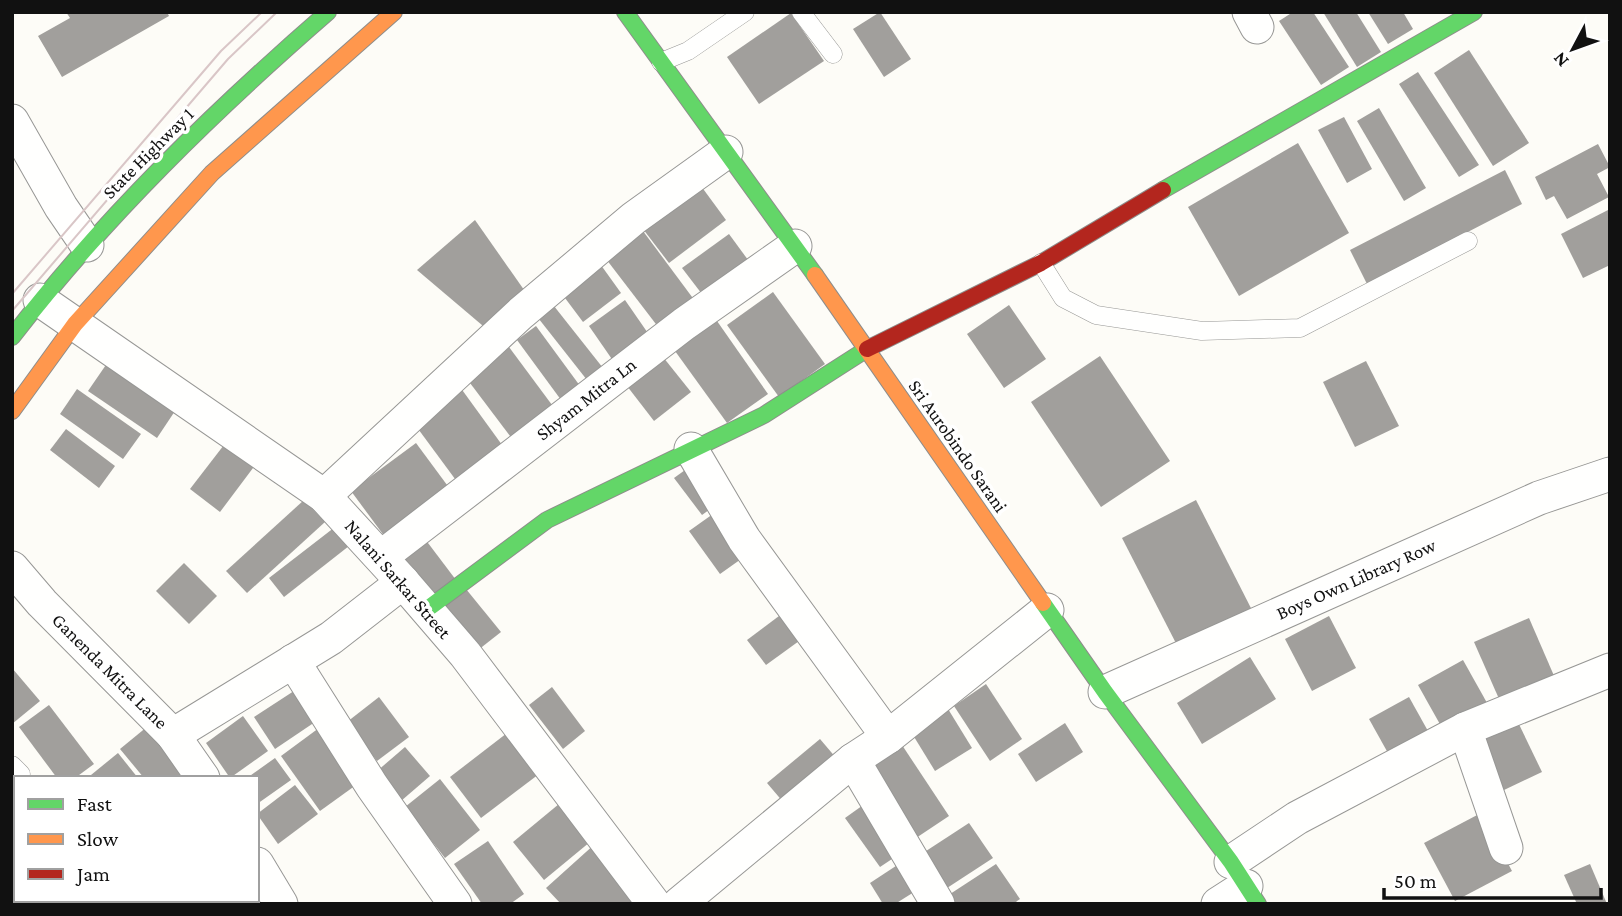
<svg xmlns="http://www.w3.org/2000/svg" width="1622" height="916" viewBox="0 0 1622 916" font-family="'Crimson Pro',serif">
<style>
.building{fill:#a19f9c}
.lines{fill:none;stroke-linecap:round;stroke-linejoin:round}
.lane-casing{stroke:#979795;stroke-width:19}
.street-casing{stroke:#979795;stroke-width:35}
.fast-casing{stroke:#8e8d8b;stroke-width:18}
.slow-casing{stroke:#8e8d8b;stroke-width:18}
.jam-casing{stroke:#8e8d8b;stroke-width:18}
.lane{stroke:#fffffe;stroke-width:18}
.street{stroke:#fffffe;stroke-width:33}
.fast{stroke:#63d668;stroke-width:16}
.slow{stroke:#ff974d;stroke-width:16}
.jam{stroke:#b3261e;stroke-width:16}
.tram{stroke:#d9c6c7;stroke-width:2}
.labels{text-anchor:middle;dominant-baseline:central;stroke-width:7;stroke-linejoin:round;paint-order:stroke}
.street-label{font-size:19px;fill:#111;stroke:#fff}
</style>
<rect width="100%" height="100%" fill="#fdfcf7"/>
<g class="building">
<polygon points="66,12 167,12 169,16 62,77 38,36 70,18"/>
<polygon points="880,12 911,59 884,77 853,29"/>
<polygon points="1293,12 1313,12 1349,67 1321,85 1279,21"/>
<polygon points="1323,12 1356,12 1381,52 1357,67"/>
<polygon points="1368,12 1403,12 1413,29 1388,44"/>
<polygon points="791,13 824,61 759,104 727,57"/>
<polygon points="1469,50 1529,143 1493,166 1434,73"/>
<polygon points="1418,72 1479,165 1459,177 1399,84"/>
<polygon points="1379,108 1426,188 1404,201 1357,121"/>
<polygon points="1344,117 1372,169 1347,183 1318,130"/>
<polygon points="1298,143 1349,233 1239,296 1188,207"/>
<polygon points="1598,144 1610,167 1597,174 1609,197 1567,219 1554,196 1546,200 1535,177"/>
<polygon points="1505,170 1522,204 1367,284 1350,250"/>
<polygon points="701,186 726,220 669,263 643,229"/>
<polygon points="1610,209 1610,265 1583,278 1561,234"/>
<polygon points="475,220 529,297 489,331 417,270"/>
<polygon points="640,227 698,305 662,332 603,255"/>
<polygon points="729,234 751,264 705,298 682,268"/>
<polygon points="598,261 621,293 583,322 559,290"/>
<polygon points="773,292 825,364 779,397 727,325"/>
<polygon points="625,300 652,339 616,365 589,326"/>
<polygon points="550,301 603,368 587,380 535,314"/>
<polygon points="1009,305 1046,359 1004,388 967,334"/>
<polygon points="717,321 768,394 727,423 675,351"/>
<polygon points="536,326 583,390 564,404 517,340"/>
<polygon points="509,347 555,409 513,440 467,379"/>
<polygon points="1100,356 1170,461 1101,507 1031,402"/>
<polygon points="663,357 691,392 654,421 627,386"/>
<polygon points="110,359 179,405 157,438 88,391"/>
<polygon points="1366,361 1399,426 1355,447 1323,382"/>
<polygon points="460,387 505,449 458,483 413,422"/>
<polygon points="77,389 141,434 123,459 60,414"/>
<polygon points="66,429 115,466 99,488 50,450"/>
<polygon points="227,441 256,464 220,512 190,489"/>
<polygon points="416,443 450,489 385,537 351,491"/>
<polygon points="692,465 720,502 702,515 674,478"/>
<polygon points="304,500 325,522 247,593 226,571"/>
<polygon points="1196,500 1255,616 1181,653 1122,538"/>
<polygon points="720,509 751,552 720,574 689,531"/>
<polygon points="335,527 349,546 284,597 269,578"/>
<polygon points="425,539 456,580 430,599 400,557"/>
<polygon points="184,563 217,596 189,624 156,591"/>
<polygon points="466,589 501,632 473,654 438,611"/>
<polygon points="787,610 806,636 766,665 747,640"/>
<polygon points="1329,616 1356,668 1312,691 1285,639"/>
<polygon points="1529,618 1558,685 1503,708 1474,642"/>
<polygon points="1250,657 1276,699 1202,744 1177,703"/>
<polygon points="1463,660 1491,710 1446,735 1418,685"/>
<polygon points="12,668 40,701 12,724"/>
<polygon points="986,684 1022,739 990,761 954,706"/>
<polygon points="552,687 585,731 563,749 529,705"/>
<polygon points="297,689 318,720 275,749 254,717"/>
<polygon points="379,697 409,737 377,761 347,722"/>
<polygon points="1409,697 1433,740 1393,762 1369,719"/>
<polygon points="945,704 972,748 935,771 908,727"/>
<polygon points="49,705 94,764 75,778 57,778 19,727"/>
<polygon points="1514,714 1542,772 1504,790 1477,732"/>
<polygon points="243,716 268,751 230,778 206,743"/>
<polygon points="1065,723 1083,752 1036,782 1018,754"/>
<polygon points="323,725 363,780 320,811 281,756"/>
<polygon points="148,726 187,774 182,778 144,778 120,749"/>
<polygon points="511,730 543,771 481,818 450,777"/>
<polygon points="820,739 837,759 784,803 767,783"/>
<polygon points="900,742 949,816 910,842 861,768"/>
<polygon points="405,747 430,776 401,801 376,772"/>
<polygon points="118,753 138,778 93,778 91,775"/>
<polygon points="275,758 291,780 257,804 257,778 247,778"/>
<polygon points="440,779 480,830 445,858 405,807"/>
<polygon points="295,785 318,814 278,844 257,814"/>
<polygon points="565,799 596,837 544,880 513,842"/>
<polygon points="866,803 901,853 880,867 845,818"/>
<polygon points="1481,813 1512,871 1455,901 1424,843"/>
<polygon points="969,823 993,858 947,888 923,853"/>
<polygon points="488,841 524,894 510,904 482,904 454,864"/>
<polygon points="596,843 650,904 561,904 546,888"/>
<polygon points="905,860 922,887 895,904 883,904 870,883"/>
<polygon points="996,864 1020,899 1013,904 952,904 947,896"/>
<polygon points="1590,864 1607,904 1577,904 1564,875"/>
</g>
<g class="lines">
<defs>
<g id="lane">
<polyline points="801,12 833,54"/>
<polyline points="661,62 688,51 745,12"/>
<polyline points="1041,263 1063,298 1096,315 1202,331 1300,328 1468,241"/>
<polyline points="12,765 21,774"/>
</g>
<g id="street">
<polyline points="1249,12 1257,27"/>
<polyline points="12,121 61,207 87,245"/>
<polyline points="40,300 324,496 403,582 465,654 654,904"/>
<polyline points="691,449 744,539 888,737"/>
<polyline points="324,496 521,313 634,218 726,152"/>
<polyline points="381,557 684,324 795,246"/>
<polyline points="12,568 42,603 173,735 203,778"/>
<polyline points="293,661 372,786 455,904"/>
<polyline points="1105,692 1539,498 1610,474"/>
<polyline points="1465,729 1506,848"/>
<polyline points="173,735 331,638 403,582"/>
<polyline points="853,760 938,904"/>
<polyline points="1231,862 1297,818 1465,729 1610,670"/>
<polyline points="257,864 281,904"/>
<polyline points="50,904 57,900"/>
<polyline points="679,904 853,760 888,737 1047,610"/>
<polyline points="1218,904 1246,886"/>
</g>
<g id="fast">
<polyline points="625,12 815,275"/>
<polyline points="1163,190 1474,12"/>
<path d="M12,337C105,217 214,111 328,12"/>
<polyline points="1043,603 1105,692 1231,862 1258,904"/>
<polyline points="426,610 547,520 764,415 867,349"/>
</g>
<g id="slow">
<polyline points="815,275 1043,603"/>
<polyline points="12,411 75,324 212,173 394,12"/>
</g>
<polyline id="jam" points="867,349 1041,263 1163,190"/>
</defs>
<use href="#lane" class="lane-casing"/>
<use href="#street" class="street-casing"/>
<use href="#fast" class="fast-casing"/>
<use href="#slow" class="slow-casing"/>
<use href="#jam" class="jam-casing"/>
<use href="#lane" class="lane"/>
<use href="#street" class="street"/>
<use href="#fast" class="fast"/>
<use href="#slow" class="slow"/>
<use href="#jam" class="jam"/>
<g class="tram">
<polyline points="12,294 221,51 262,12"/>
<polyline points="12,311 228,59 277,12"/>
</g>
</g>
<g class="labels">
<g class="street-label">
<text transform="translate(148 153) rotate(-45)">State Highway 1</text>
<text transform="translate(586 399) rotate(-38)">Shyam Mitra Ln</text>
<text transform="translate(958 446) rotate(55)">Sri Aurobindo Sarani</text>
<text transform="translate(398 579) rotate(49)">Nalani Sarkar Street</text>
<text transform="translate(1356 579) rotate(-24)">Boys Own Library Row</text>
<text transform="translate(110 671) rotate(45)">Ganenda Mitra Lane</text>
</g>
</g>
<rect width="1622" height="916" fill="none" stroke="#111111" stroke-width="28"/>
<rect x="14" y="776" width="245" height="126" fill="#ffffff" stroke="#a0a0a0" stroke-width="2"/>
<rect x="28" y="799" width="35" height="10" fill="#63d668" stroke="#a0a0a0" stroke-width="2"/>
<text x="77" y="811" font-size="21" fill="#111111">Fast</text>
<rect x="28" y="834" width="35" height="10" fill="#ff974d" stroke="#a0a0a0" stroke-width="2"/>
<text x="77" y="846" font-size="21" fill="#111111">Slow</text>
<rect x="28" y="869" width="35" height="10" fill="#b3261e" stroke="#a0a0a0" stroke-width="2"/>
<text x="77" y="881" font-size="21" fill="#111111">Jam</text>
<g transform="translate(1573 49) rotate(229)" stroke="#ffffff" stroke-width="5" paint-order="stroke">
<path d="M0-5L12 26L0 18L-12 26Z" fill="#111111"/>
<text y="-10" font-size="19" font-weight="bold" text-anchor="middle" fill="#111111">N</text>
</g>
<path d="M1384 888v10h217v-10" fill="none" stroke="#111111" stroke-width="3.5"/>
<text x="1394" y="888" font-size="21" fill="#111111" stroke="#ffffff" stroke-width="5" paint-order="stroke">50 m</text>
</svg>
